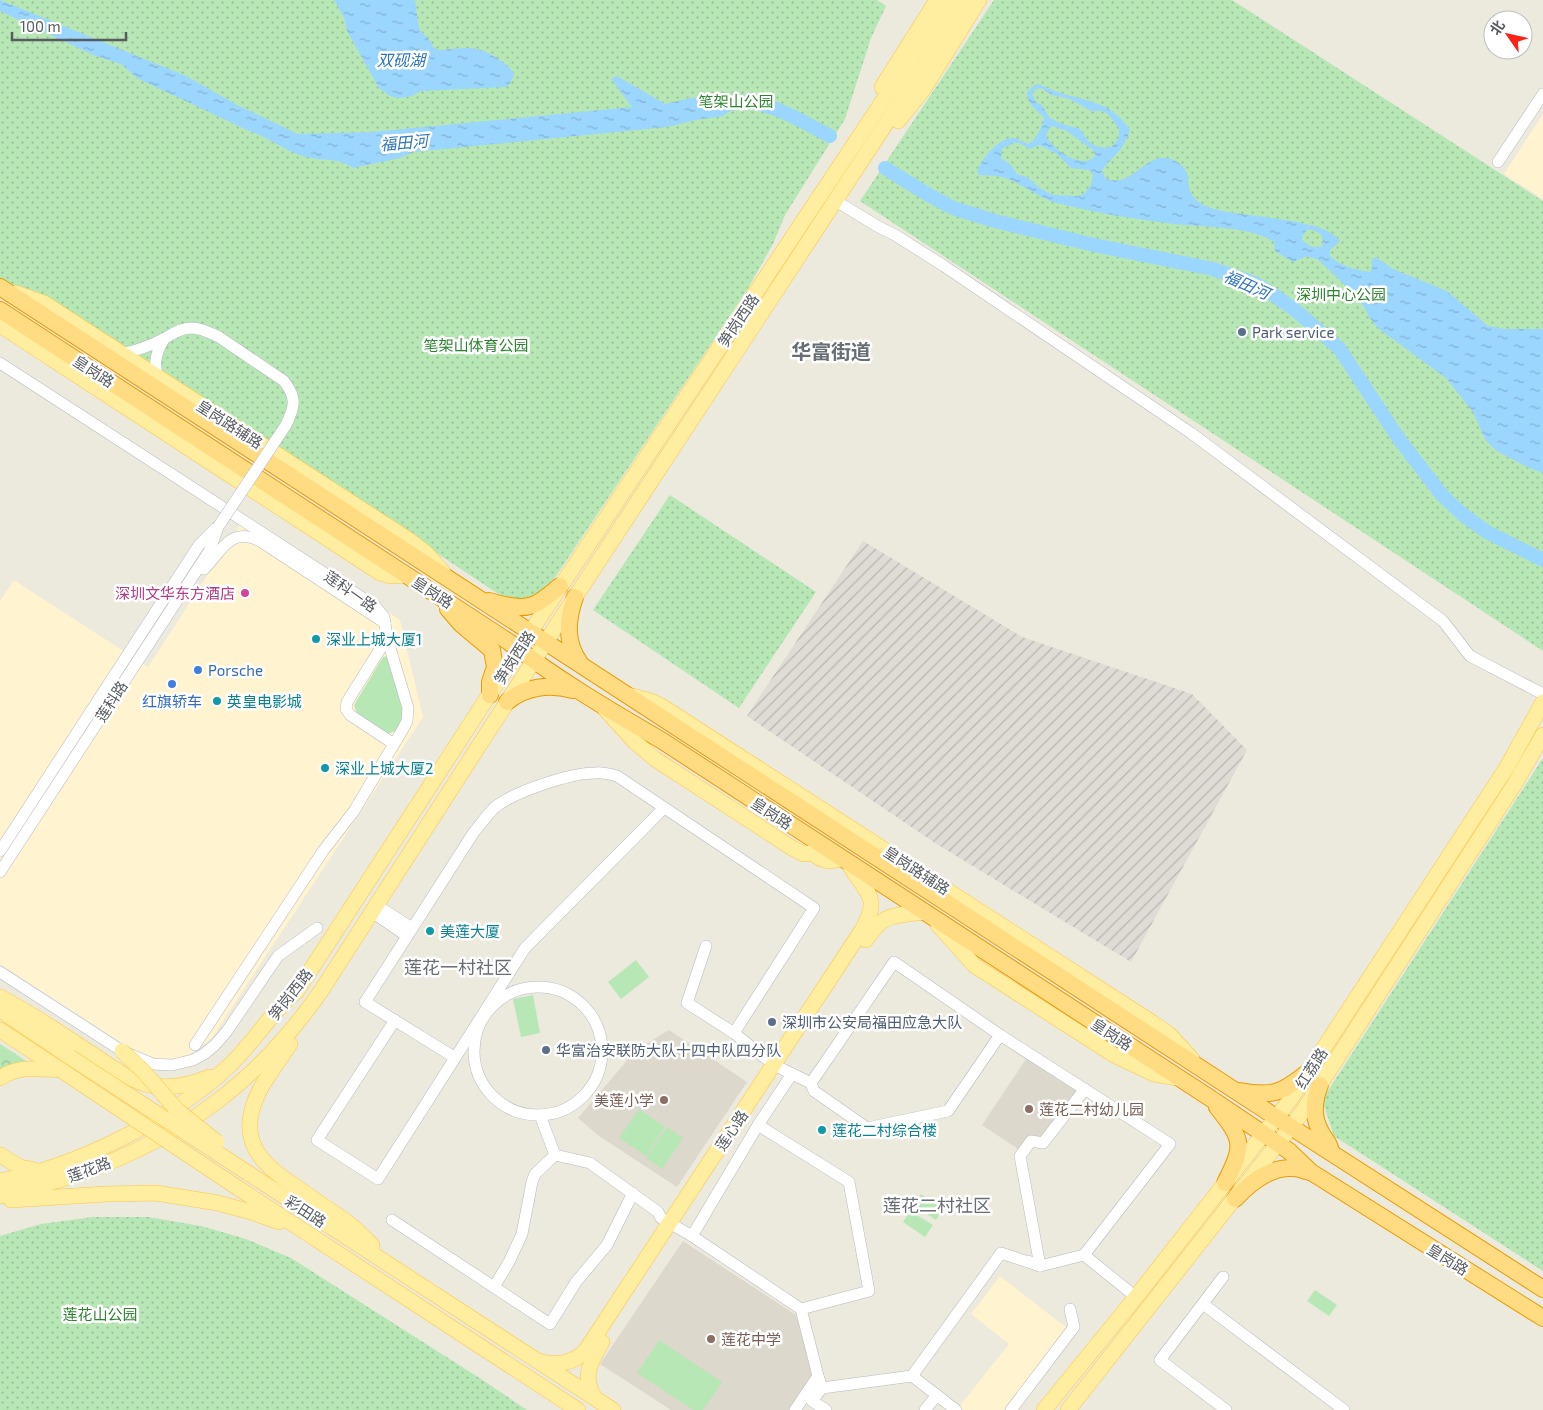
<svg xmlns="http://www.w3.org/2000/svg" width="1543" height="1410" viewBox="0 0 1543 1410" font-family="'Exo 2','Noto Sans SC',sans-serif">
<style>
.commercial{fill:#fff3d0}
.industrial{fill:url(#industrial-furrows)}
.education{fill:#dcd8cc}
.green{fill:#b8e7b6}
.forest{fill:url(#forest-crowns)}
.park{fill:url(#park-dots)}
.water{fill:url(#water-ripples);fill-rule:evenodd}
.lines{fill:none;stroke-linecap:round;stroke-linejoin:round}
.river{stroke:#9bd6ff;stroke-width:14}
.minor-casing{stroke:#b6babf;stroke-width:12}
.major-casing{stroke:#ffc644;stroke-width:16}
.highway-casing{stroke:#ea9a00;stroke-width:18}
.minor{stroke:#fff;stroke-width:11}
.major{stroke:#ffeda0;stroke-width:15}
.highway{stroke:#ffdc82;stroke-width:16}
.minor-bridge-casing{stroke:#b6babf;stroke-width:12;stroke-linecap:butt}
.major-bridge-casing{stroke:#ffc644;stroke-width:16;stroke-linecap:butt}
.minor-bridge{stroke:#fff;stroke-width:11}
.major-bridge{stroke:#ffeda0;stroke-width:15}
.service-dot{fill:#5c6f8a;stroke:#fff;stroke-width:2}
.hotel-dot{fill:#d1479c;stroke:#fff;stroke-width:2}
.culture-dot{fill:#0f9aa8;stroke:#fff;stroke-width:2}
.shop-dot{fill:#3f7fe0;stroke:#fff;stroke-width:2}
.education-dot{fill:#8d6e63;stroke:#fff;stroke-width:2}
.labels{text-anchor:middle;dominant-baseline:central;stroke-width:5;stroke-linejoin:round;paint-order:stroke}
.park-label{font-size:15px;fill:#2c842e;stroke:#fff}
.street-label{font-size:15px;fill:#575c61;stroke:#fff}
.service-label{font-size:15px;fill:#4e5e75;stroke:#fff;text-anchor:start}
.hotel-label{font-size:15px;fill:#b23c85;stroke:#fff;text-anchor:end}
.culture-label{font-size:15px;fill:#0d838f;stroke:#fff;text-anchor:start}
.shop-label{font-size:15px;fill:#366cbe;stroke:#fff;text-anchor:start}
.education-label{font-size:15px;fill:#785e54;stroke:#fff;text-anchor:start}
.water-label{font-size:16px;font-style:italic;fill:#3077ba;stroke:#fff}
.quarter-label{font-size:18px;fill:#686e73;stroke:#fff}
.district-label{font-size:20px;font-weight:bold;fill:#686e73;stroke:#fff}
</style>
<defs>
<pattern id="industrial-furrows" width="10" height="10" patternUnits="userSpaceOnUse" patternTransform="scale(1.25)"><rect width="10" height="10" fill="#dfdcd6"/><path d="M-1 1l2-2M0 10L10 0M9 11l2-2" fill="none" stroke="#b8b6b1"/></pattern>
<pattern id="forest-crowns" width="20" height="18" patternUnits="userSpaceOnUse" patternTransform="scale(1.25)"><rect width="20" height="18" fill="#b8e7b6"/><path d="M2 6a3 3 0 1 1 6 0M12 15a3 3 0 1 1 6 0" fill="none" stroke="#98be97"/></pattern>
<pattern id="park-dots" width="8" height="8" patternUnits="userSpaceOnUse" patternTransform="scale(1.25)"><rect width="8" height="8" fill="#b8e7b6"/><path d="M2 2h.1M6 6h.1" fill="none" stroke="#98be97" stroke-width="1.8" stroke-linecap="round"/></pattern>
<pattern id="water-ripples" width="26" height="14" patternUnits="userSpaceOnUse" patternTransform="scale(1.25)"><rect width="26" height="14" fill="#9bd6ff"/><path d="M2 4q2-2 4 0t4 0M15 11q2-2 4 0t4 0" fill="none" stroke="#81b1d2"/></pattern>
</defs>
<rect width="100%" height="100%" fill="#ece9dd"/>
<g class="commercial">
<polygon points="1543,114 1543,199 1504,174"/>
<polygon points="246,516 400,620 423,717 212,1038 194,1052 177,1060 145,1058 0,964 0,601 14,580 148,667"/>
<polygon points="1000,1276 1068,1329 1004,1410 963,1410 959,1407 1009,1344 971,1314"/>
</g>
<polygon class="industrial" points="863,541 1022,637 1192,694 1247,750 1131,962 935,843 747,716"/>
<g class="education">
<polygon points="669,1030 747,1082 677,1187 599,1136 578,1118 636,1050"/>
<polygon points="1026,1059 1079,1093 1042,1139 1029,1135 1018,1149 982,1125"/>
<polygon points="683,1241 796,1315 815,1374 791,1410 671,1410 600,1364"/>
</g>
<g class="green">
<polygon points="388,656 404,714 396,731 387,734 357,714 354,705 383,657"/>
<polygon points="636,960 649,977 621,999 608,982"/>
<polygon points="533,995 540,1033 521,1037 513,999"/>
<polygon points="639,1109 665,1127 646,1156 619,1138"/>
<polygon points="667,1127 683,1138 662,1169 646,1158"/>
<polygon points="921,1194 943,1209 936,1220 914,1205"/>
<polygon points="910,1211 933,1225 925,1237 903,1222"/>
<polygon points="1315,1290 1337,1305 1329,1316 1307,1301"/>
<polygon points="659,1340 722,1382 703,1410 693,1410 637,1373"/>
</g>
<polygon class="forest" points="0,1044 28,1062 0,1070"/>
<g class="park">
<polygon points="0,0 877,0 886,6 871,38 845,119 785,215 773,244 747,290 546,591 532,602 503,597 327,480 28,289 5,282 0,278"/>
<polygon points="994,0 1232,0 1543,201 1543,651 860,201"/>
<polygon points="670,495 816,592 739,708 593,610"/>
<polygon points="1543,758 1543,1271 1334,1136 1322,1100"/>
<polygon points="93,1217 148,1217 201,1226 246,1239 291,1258 481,1379 527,1410 0,1410 0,1236 41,1224"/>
</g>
<g class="water">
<path d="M0,0L186,76L239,106L298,134L372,132L632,107L611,79L617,76L665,104C687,99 710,92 732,98L733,108L723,116L696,120L667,127L413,152L400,158L353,168C338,158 328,161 311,158C288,154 271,138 249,131L137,78L121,64L93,55L0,11Z"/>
<path d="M334,0H415L419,29L431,42L433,47L438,50C464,49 475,43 498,59C505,64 511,67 514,75L510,84L506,87L421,91L412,96L399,98L390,96L379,88L347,31L344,17Z"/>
<path d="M1038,84C1045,87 1052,90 1060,93C1088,101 1113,103 1130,130C1124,150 1114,155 1102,170L1105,178C1130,190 1144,155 1166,158C1176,159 1186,167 1188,176C1189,181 1188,187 1190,191C1193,200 1205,207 1214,209C1240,217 1327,218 1340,241L1330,250V256C1341,266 1355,270 1370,272L1372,267V259L1376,257L1393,269L1447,291L1488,326L1505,329H1543V473L1527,467L1497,451L1486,441L1473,412L1446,378L1379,329L1369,317L1365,308L1356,296L1319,260L1307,256L1293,262L1275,251L1274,242C1251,226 1202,227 1174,224C1135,219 1095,213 1057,203C1037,198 1021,182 1002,177C995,175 987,176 979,175L977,172C981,159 999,137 1014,138C1020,139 1023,143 1029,144C1037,138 1042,127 1044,118C1036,109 1027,105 1027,92L1033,86ZM1041,88L1052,95L1070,99L1091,111H1102L1108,114L1119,129V136L1116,142L1112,146L1106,148L1095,146L1088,141L1080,129L1059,123L1049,117L1042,105L1036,102L1032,94L1036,89ZM1053,126L1067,131L1094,151L1095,156C1083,171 1052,149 1046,136L1049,128ZM1013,143H1019L1030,149L1039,145L1057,154L1071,168L1089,170L1093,175L1091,185L1084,194L1077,196L1053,195L1040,188L1027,177L1017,174L1011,165L1001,158L1002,149ZM1307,230H1313L1321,234L1323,241L1322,246C1315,250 1308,245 1302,240L1303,235Z"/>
</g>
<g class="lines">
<g class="river">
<path d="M715,107C725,105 739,101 750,102C778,106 805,123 830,136"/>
<polyline points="885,168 927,194 953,208 966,212 995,221 1094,245 1213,269 1249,281 1262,287 1294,309 1339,348 1399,439 1441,494 1462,514 1487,532 1543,560"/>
</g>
<defs>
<g id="minor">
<polyline points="1498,162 1543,94"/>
<polyline points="836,201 877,226 895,235 944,266 1191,433 1443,621 1470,656 1543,694"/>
<path d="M121,354C135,351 150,346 163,339C173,334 180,328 192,328C202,328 210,333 219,337"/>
<polyline points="0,363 375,606 384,617 387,638 408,708 407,721 403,729 354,811 323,851 195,1045"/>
<path d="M157,377C154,362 156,352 164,339"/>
<path d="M204,569C222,551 230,526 260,541L385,623"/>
<polyline points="387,638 347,702 346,709 350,715 394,744"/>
<polyline points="0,851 199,545 216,528"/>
<polyline points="0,872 210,550 218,527"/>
<polyline points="376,905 412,928"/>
<polyline points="372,912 407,936"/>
<polyline points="706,946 687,1003 734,1033 765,1058 782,1069 811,1083 814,1091 867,1128 948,1111 1000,1035"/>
<polyline points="0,972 122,1051 153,1064 172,1065 193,1060 204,1054 215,1045 227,1031 278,956 317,928"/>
<circle cx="538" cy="1051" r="64"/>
<polyline points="395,1020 317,1140 378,1179 525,948 664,808"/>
<path d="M454,1057L365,1002L474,832C481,824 487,815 494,808C513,792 570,773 595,773C603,772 609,774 617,776L814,908L734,1033"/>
<polyline points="811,1083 894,962 1000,1035 1170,1144 1084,1255 1040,1266 1020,1156 1031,1141 1043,1143 1085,1089"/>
<polyline points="540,1115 555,1155 590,1163 658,1212 661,1218 692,1236 801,1309 818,1376 795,1410"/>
<polyline points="758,1125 849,1182 869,1291 801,1309"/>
<polyline points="392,1220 550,1324 576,1282 607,1245 633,1193"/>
<polyline points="692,1236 758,1125 792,1074"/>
<polyline points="1084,1255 1136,1297"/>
<polyline points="1223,1277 1160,1360 1226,1410"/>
<polyline points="494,1287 509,1262 522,1234 532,1182 535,1174 555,1155"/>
<polyline points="1203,1304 1344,1410"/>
<polyline points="818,1376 822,1388 912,1376 956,1410"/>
<polyline points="912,1376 1001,1253 1040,1266 1028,1261"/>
<polyline points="822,1388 812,1401 826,1410"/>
<polyline points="925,1410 937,1395"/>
<polyline points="1011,1410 1074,1327 1070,1309"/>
</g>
<g id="major">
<polyline points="882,87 937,0"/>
<polyline points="898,121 923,90 979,0"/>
<polyline points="16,293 44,303 409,540 426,553 443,572"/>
<polyline points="0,325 380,573 391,576 406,575"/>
<polyline points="632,696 651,701 663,707 1153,1023 1169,1034 1192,1059"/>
<polyline points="605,709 635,742 655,759 792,848 804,854 812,853 821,859 829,861 842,859"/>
<polyline points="938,925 975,966 994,978 1114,1055 1154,1074 1178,1078"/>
<path d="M866,940C884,912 894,916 924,912"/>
<path d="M0,997C31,1013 60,1033 89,1052C108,1064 127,1080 149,1085C170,1090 190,1085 210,1077"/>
<polyline points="0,1010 70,1057"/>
<polyline points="0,1030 61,1070"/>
<path d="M290,1044C277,1064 258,1086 252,1110C241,1150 271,1170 299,1189C315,1200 331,1211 347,1222C356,1229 364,1237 372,1245"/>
<path d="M0,1078C19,1065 38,1069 59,1070"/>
<polyline points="0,1155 20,1167 35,1170"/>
<polyline points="248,1173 613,1410"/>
<path d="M0,1181C76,1167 175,1118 231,1064C255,1041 271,1012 297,991L519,649L950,0"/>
<polyline points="238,1188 578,1410"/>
<path d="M0,1196C28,1188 57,1182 84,1172C185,1136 260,1079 321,991L558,623L967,0"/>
<polyline points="11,1200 107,1194 156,1193 218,1203 251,1212 279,1222"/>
<path d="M538,1361C555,1366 574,1364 586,1350L862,930C883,894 863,892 848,862"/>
<path d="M595,1398C581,1378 591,1360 602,1342"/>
<polyline points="1044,1410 1136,1297 1290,1100 1507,767 1543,702"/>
<polyline points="1068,1410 1301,1114 1514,785 1543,735"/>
</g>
<g id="highway">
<polyline points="0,287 1291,1127 1543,1289"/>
<path d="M0,310L509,642C557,679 609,710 661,740L1210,1098L1289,1151L1311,1172L1543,1318"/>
<path d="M575,597C567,620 565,642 580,663"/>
<path d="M489,601C502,605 520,610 533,605C543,601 552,592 560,586"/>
<polyline points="448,609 461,624 492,650 495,667 490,682 490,695"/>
<path d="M507,702C525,686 550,684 573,690"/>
<path d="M1320,1085C1314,1100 1312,1117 1321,1132C1326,1142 1329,1141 1331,1152"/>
<path d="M1240,1091C1273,1097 1282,1093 1308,1072"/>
<path d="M1217,1107C1244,1141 1244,1145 1225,1183"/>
<path d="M1235,1199C1250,1183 1268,1168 1290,1168C1296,1167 1304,1171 1310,1172"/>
</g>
</defs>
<use href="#minor" class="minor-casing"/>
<use href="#major" class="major-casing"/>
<use href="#highway" class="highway-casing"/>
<use href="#minor" class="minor"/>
<use href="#major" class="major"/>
<use href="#highway" class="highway"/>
<defs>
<path id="minor-bridge" d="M218,527L286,425C295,406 297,398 284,381L219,337"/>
<g id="major-bridge">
<polyline points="122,1051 144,1072 177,1110 217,1142"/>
<polyline points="70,1057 248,1173"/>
<polyline points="61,1070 238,1188"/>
</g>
</defs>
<use href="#minor-bridge" class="minor-bridge-casing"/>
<use href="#major-bridge" class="major-bridge-casing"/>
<use href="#minor-bridge" class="minor-bridge"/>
<use href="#major-bridge" class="major-bridge"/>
</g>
<g class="service-dot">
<circle cx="1242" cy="332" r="5"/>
<circle cx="772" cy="1022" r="5"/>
<circle cx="546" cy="1050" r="5"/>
</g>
<circle class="hotel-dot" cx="245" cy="593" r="5"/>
<g class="culture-dot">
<circle cx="316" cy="639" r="5"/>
<circle cx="217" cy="701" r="5"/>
<circle cx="325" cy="768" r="5"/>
<circle cx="430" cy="931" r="5"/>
<circle cx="822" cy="1130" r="5"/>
</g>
<g class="shop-dot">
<circle cx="198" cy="670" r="5"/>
<circle cx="172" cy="684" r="5"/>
</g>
<g class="education-dot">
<circle cx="664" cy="1100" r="5"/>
<circle cx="1029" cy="1109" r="5"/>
<circle cx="711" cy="1339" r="5"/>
</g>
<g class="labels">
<g class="park-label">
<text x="736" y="101">笔架山公园</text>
<text x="1341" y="294">深圳中心公园</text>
<text x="476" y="345">笔架山体育公园</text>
<text x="100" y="1314">莲花山公园</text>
</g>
<g class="street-label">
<text transform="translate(738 320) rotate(-56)">笋岗西路</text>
<text transform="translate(94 371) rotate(33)">皇岗路</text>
<text transform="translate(230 424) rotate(33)">皇岗路辅路</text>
<text transform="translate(351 591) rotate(35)">莲科一路</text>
<text transform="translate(433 592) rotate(33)">皇岗路</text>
<text transform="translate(514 657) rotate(-57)">笋岗西路</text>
<text transform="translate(111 701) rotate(-57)">莲科路</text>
<text transform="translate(772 813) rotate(33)">皇岗路</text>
<text transform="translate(917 870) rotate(33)">皇岗路辅路</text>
<text transform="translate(290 994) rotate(-52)">笋岗西路</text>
<text transform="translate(1112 1034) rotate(33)">皇岗路</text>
<text transform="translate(1311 1068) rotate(-57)">红荔路</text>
<text transform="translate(731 1130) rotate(-56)">莲心路</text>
<text transform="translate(89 1169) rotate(-20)">莲花路</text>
<text transform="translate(306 1211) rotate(33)">彩田路</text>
<text transform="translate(1448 1259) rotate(32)">皇岗路</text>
</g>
<g class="service-label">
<text x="1252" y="332">Park service</text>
<text x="782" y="1022">深圳市公安局福田应急大队</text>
<text x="556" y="1050">华富治安联防大队十四中队四分队</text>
</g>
<g class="hotel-label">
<text x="235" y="593">深圳文华东方酒店</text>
</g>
<g class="culture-label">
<text x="326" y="639">深业上城大厦1</text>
<text x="227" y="701">英皇电影城</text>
<text x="335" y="768">深业上城大厦2</text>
<text x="440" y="931">美莲大厦</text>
<text x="832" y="1130">莲花二村综合楼</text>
</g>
<g class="shop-label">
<text x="208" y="670">Porsche</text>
<text x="172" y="701" text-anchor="middle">红旗轿车</text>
</g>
<g class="education-label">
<text x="654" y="1100" text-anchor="end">美莲小学</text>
<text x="1039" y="1109">莲花二村幼儿园</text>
<text x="721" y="1339">莲花中学</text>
</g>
<g class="water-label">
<text x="401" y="59">双砚湖</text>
<text transform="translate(404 142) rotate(-5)">福田河</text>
<text transform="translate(1247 284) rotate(24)">福田河</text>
</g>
<g class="quarter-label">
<text x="458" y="967">莲花一村社区</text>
<text x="937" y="1205">莲花二村社区</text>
</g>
<g class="district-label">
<text x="831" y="351">华富街道</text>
</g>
</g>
<g transform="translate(1508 35) rotate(304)"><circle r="24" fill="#ffffff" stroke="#bcbec0"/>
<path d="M0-4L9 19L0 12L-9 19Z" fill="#fa2216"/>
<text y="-8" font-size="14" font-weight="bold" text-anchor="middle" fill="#575c61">北</text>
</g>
<path d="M12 32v8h114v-8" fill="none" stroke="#575c61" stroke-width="2.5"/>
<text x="20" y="32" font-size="15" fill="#575c61" stroke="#ffffff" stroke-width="4" paint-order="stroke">100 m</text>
</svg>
